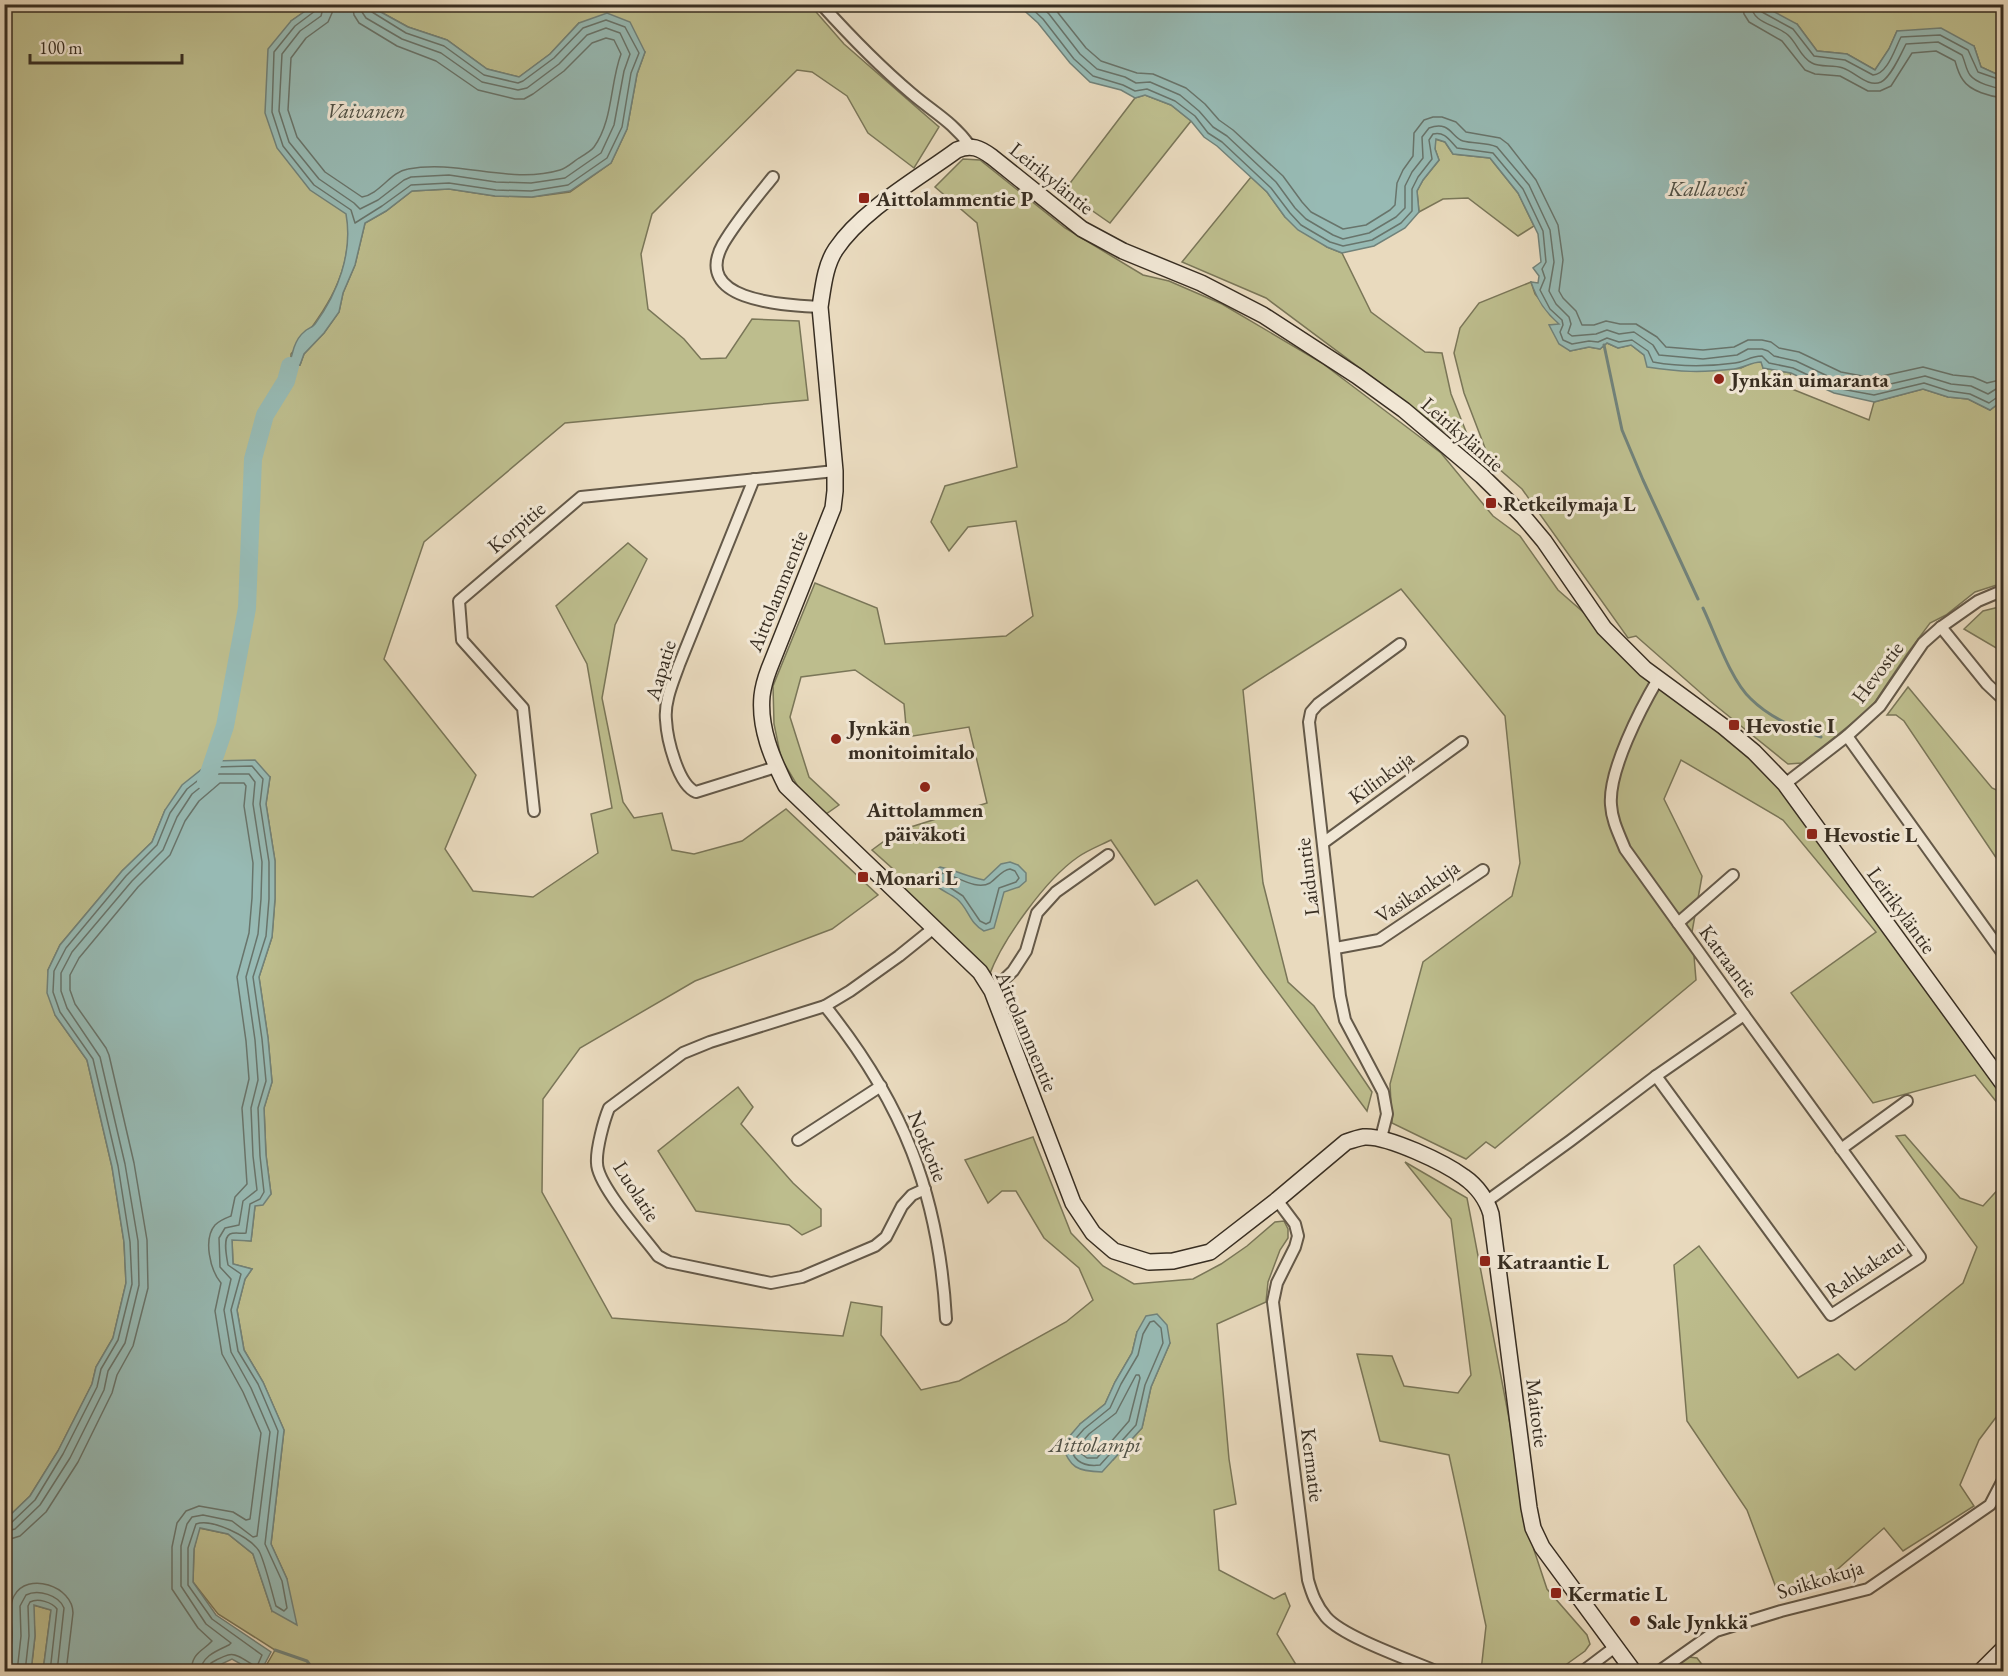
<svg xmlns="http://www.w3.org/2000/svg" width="2008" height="1676" viewBox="0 0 2008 1676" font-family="'EB Garamond',serif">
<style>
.green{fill:#bdbd8d;stroke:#7a7658;stroke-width:1.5;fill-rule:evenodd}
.water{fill:#97bab4;stroke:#71827a;stroke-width:1.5}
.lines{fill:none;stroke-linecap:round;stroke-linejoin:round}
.shore{stroke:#68746b;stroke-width:1.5}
.stream{stroke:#71827a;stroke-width:3}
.river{stroke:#97bab4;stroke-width:18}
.street-casing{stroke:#645949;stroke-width:14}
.secondary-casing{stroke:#382e22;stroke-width:18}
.street{stroke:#f1e7d5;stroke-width:10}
.secondary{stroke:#f1e7d5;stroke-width:15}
.poi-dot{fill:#8f2418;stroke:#f1e7d5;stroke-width:2}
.labels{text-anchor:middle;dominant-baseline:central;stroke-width:6;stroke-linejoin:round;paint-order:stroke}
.street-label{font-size:21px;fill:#382e22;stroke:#f1e7d5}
.poi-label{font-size:21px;font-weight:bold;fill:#382e22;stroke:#f1e7d5;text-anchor:start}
.water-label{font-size:22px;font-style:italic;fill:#505146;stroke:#f1e7d5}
</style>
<rect width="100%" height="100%" fill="#e9dabe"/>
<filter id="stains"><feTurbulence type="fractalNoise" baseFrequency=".00333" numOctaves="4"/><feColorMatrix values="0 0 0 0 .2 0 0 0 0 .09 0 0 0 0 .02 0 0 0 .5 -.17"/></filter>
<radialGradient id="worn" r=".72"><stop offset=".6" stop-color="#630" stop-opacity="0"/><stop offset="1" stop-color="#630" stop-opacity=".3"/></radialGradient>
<g class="green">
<path d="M5,5H314L291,21L347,214C355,270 325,313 291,354V365H300L304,354L324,333L339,312L343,293L355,265L365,223L386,211L412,191L449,189L495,196L532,197L570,192L611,163L627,129L637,74L645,52L579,23L550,54L519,77L487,69L447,40L408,27L368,5H810L844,44L939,127L914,168L868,133L847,96L812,72L797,70L652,214L641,254L648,309L684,339L701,359L726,358L752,319L799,321L808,400L565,423L424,542L384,659L476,775L445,849L473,891L533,897L598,853L591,814L612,808L587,664L556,606L628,543L647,559L615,625L602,698L623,802L634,818L662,813L672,850L694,854L742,841L786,809L878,895L832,929L695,981L580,1048L543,1099L542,1192L612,1318L843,1336L851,1302L882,1307L881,1335L921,1390L959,1381L1066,1322L1093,1300L1079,1268L1044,1238L1016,1191H1002L988,1203L965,1160L1033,1137L1071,1233L1103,1266L1134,1284L1193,1279L1221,1264L1247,1246L1275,1222L1284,1221L1288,1229V1238L1280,1250L1268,1282L1266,1302L1217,1324L1229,1459L1236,1504L1214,1510L1219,1570L1274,1599L1285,1593L1290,1606L1277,1634L1300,1671H263L275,1650L218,1614L193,1582L194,1549L199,1528L228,1534L253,1554L272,1611L287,1579L271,1544L284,1430L263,1382L244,1350L237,1310L245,1279L252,1269L233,1264L232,1239L251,1241L255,1206L271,1194L266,1155L264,1108L272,1082L268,1038L259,977L272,937L275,899V861L266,804L270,777L165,810L152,842L122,871L60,945L48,970L55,1015L87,1060L112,1167L124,1242L126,1283L113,1338L96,1367L92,1384L58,1451L30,1496L5,1520ZM1137,1332L1170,1343L1151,1387L1142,1428L1113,1460L1080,1424L1105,1404L1115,1382L1132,1353Z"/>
<polygon points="1689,5 2003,5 2003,77 1981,67 1974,46 1897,31 1889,49 1875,70 1847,54 1817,51 1797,24 1717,6"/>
<polygon points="1145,95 1171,105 1191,121 1110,223 1064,191 1135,98"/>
<polygon points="1435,139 1445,142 1453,154 1490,158 1518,193 1534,226 1518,236 1468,198 1443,199 1419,212 1417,191 1423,180 1439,160 1435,149"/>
<path d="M963,159L980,160L1065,228L1143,275L1169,281L1222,304L1322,363L1441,453L1493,516L1520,536L1558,590L1782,786L2003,1093V1110L1975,1075L1873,1103L1791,993L1876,932L1783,820L1681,760L1664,799L1702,876L1692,932L1696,980L1495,1148L1486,1142L1466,1159L1392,1123L1390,1084L1423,962L1512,896L1520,863L1505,716L1401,589L1243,690L1263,883L1288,982L1314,1006L1372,1092L1367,1111L1263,972L1197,880L1155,905L1111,840C1101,845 1088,850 1078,857C1046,879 1002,940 989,976L889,877L893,869L872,850L898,831L987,803L969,727L907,737L904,704L855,670L801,677L790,717L809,777L839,805L826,814L800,790L781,758L774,724L773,686L815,583L877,608L885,644L1006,636L1033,616L1016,521L968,527L949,551L931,522L945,486L1017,467L977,223L935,187Z"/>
<polygon points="1251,177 1267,192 1285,217 1327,247 1342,253 1371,312 1425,352 1442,353 1451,394 1475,454 1266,298 1182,262"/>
<polygon points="1531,282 1535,294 1560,325 1550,325 1570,351 1589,347 1600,349 1607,343 1618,348 1631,345 1644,355 1741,368 1753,362 1762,362 1763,368 1791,373 1787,387 1869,420 1874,402 1923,389 1948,397 1968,399 1990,410 2003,400 2003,583 1975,592 1946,615 1930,623 1907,654 1871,708 1802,763 1788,764 1710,701 1636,636 1628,638 1522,489 1490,461 1464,393 1454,353 1460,328 1479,303"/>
<polygon points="2003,606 2004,606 2003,652 1964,629 1983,611"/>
<polygon points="1908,687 1992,788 2003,793 2003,868 1904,721 1896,715 1887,715"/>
<polygon points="738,1087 753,1107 741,1124 793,1183 821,1209 821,1226 802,1235 789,1225 696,1211 658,1151"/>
<polygon points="1905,1135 1960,1198 1983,1206 2003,1184 2003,1408 1979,1440 1960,1485 1974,1506 1903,1551 1884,1528 1822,1583 1778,1593 1747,1510 1687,1421 1674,1265 1699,1246 1798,1378 1838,1354 1855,1370 1963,1283 1977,1247 1896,1136"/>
<polygon points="1405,1162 1467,1198 1534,1550 1547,1589 1587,1635 1590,1644 1585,1651 1557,1671 1481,1671 1486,1626 1449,1455 1380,1441 1357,1354 1392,1356 1404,1386 1458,1393 1471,1375 1451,1219"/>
<polygon points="33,1605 51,1610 43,1671 31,1672 35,1636"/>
<polygon points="1689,1657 1697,1658 1707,1671 1669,1671"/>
</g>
<g class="water">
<path d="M314,5H368L408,27L447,40L487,69L519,77L550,54L579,23L607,13L630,22L645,52L637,74L627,129L611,163L570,191L532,197L495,196L449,189L412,191L386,211L365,223L355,265L343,293L339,312L324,333L304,354L300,365L290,366C291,355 295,339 304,332C308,328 312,328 315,324C338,293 353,252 346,214L310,190L277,148L265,113L268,49L291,21Z"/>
<path d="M1559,5L1606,6L1689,4L1765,7L1797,24L1817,51L1847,54L1875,70L1889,49L1897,31L1941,28L1974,46L1981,67L2003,77V400L1990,410L1968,399L1948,397L1923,389L1874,402L1834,393L1791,373L1763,368L1761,362C1751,362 1744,368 1734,369C1700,373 1681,372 1647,367L1644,355L1631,345L1618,348L1607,343L1600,349L1589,347L1570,351L1559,344L1549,325L1559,324C1545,312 1537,300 1531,282L1538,283L1539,276L1533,268L1541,262L1538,234L1518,193L1490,158L1453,154L1445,142L1436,139L1435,149L1439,160L1423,180L1417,191L1419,212L1405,228L1374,246L1342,253L1327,247L1298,230L1285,217L1267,192L1217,146L1204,137L1191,121L1171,105L1145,95L1135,98L1121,90L1090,82L1070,63L1038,23L1018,5Z"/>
<polygon points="255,760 270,777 266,804 275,861 275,899 272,937 259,977 268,1038 272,1082 264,1108 266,1155 271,1194 263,1205 255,1206 251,1241 232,1240 233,1264 252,1269 245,1279 237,1310 244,1350 263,1382 284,1430 271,1544 287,1579 297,1625 272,1611 253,1554 228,1534 200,1528 194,1549 193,1582 216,1615 271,1652 261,1671 253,1671 232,1659 215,1667 213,1671 43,1671 51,1610 34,1605 35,1636 31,1671 5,1671 5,1520 30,1496 58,1451 92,1384 96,1367 113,1338 126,1283 124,1242 112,1167 87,1060 55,1015 47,993 48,970 60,945 122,871 152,842 165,810 182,785 212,761"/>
<path d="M1010,862L1018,865L1026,873V881L1019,887L1004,892L994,928L984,931C969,923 969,909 957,899C948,892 936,889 930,879L933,872L940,867C955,870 968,877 984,880L1001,864Z"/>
<path d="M1157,1314L1167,1325L1170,1343L1151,1387L1142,1428L1102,1472C1077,1471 1070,1468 1062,1445L1080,1424L1105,1404L1115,1382L1132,1353L1137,1332L1146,1316Z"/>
</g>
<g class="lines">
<g class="shore">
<polyline points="317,4 315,11 295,26 274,52 272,112 283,146 314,185 351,210 355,223 382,206 411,185 449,183 496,190 531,191 568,185 607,158 622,127 631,73 639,53 625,27 606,20 583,28 554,58 523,81 518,83 484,75 444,46 406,33 372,12 369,4"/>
<polyline points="324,4 321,16 300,31 282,54 279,111 289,142 319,179 354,203 360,209 378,200 404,180 411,177 449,175 496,182 531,183 565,178 601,153 614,125 624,71 630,54 620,33 606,28 587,35 559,64 527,88 518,90 482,82 441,53 402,39 366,18 362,12 361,4"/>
<path d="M333,4L332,13L328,22L306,38L291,58L288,110L297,137L325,172L362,197C380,194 390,172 408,169C459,159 510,185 560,170C567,168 573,162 579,158C584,155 591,151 594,147C613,121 610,83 621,54L614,40L606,38L592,43L564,71L533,94L524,99H515L478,90L436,61L397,46L359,23L354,15L352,4"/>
<path d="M1027,4L1043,19L1074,59L1093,76L1123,85L1135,91L1147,89L1175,101L1195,116L1208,133L1222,142L1271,188L1290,213L1301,225L1330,242L1343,246L1372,240L1401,223L1412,211V189L1418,177L1432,159L1429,140L1433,134C1445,131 1450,141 1457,148L1493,153L1523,189L1543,231L1546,262L1542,269L1545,278L1540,290L1550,309L1562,320L1563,325L1560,332L1563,340L1572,344L1589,341L1598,342L1607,338L1619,342L1632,340L1648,351L1653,362C1681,367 1706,367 1735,363C1746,362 1749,356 1762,356L1769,363L1793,368L1836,388L1874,395L1924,383L1949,391L1970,394L1989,403L1999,396H2004"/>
<path d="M1038,4L1049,14L1080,54L1097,69L1125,77L1136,83L1150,82L1180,95L1199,111L1213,127L1227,136L1276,182L1295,208L1306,219L1333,235L1343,239L1369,233L1396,217L1405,208V186L1412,172L1423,158L1422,137L1429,128C1450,120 1452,138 1463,141C1474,144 1486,142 1497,147L1529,185L1550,230L1554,262L1549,291L1556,304L1569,317L1571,324L1568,333L1572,336L1596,334L1607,330L1619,334L1634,332L1653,345L1659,355L1703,359L1737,355L1748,349H1762L1768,351L1774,356L1796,361L1838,381L1873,388L1925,376L1951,384L1971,386L1988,394L1996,389L2004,388"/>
<polyline points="1051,4 1086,48 1101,61 1137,73 1153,74 1186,88 1205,104 1219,120 1233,130 1283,176 1302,202 1311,212 1343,229 1366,225 1390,210 1395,205 1397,183 1403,170 1413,156 1414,133 1424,120 1433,117 1442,117 1456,122 1466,132 1500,138 1508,144 1536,180 1558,225 1563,260 1559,291 1563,298 1576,311 1582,325 1594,325 1606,321 1620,324 1636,324 1657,337 1666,347 1703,350 1734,347 1748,340 1762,340 1771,342 1779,348 1799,352 1841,372 1873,378 1923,367 1953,375 1973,377 1987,383 2004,379"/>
<path d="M1742,4L1744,14L1749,22L1782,41L1805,70L1815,74L1840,76L1868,91H1880L1891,86L1912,53L1936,51L1955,61C1957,68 1959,75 1963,80C1970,91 1991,97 2004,98"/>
<path d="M1751,4C1752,24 1776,24 1788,35C1797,43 1801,58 1812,63C1821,68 1833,64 1843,68C1855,72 1868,88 1881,82C1891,77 1901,54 1906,44L1938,42L1962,55C1965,61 1966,70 1970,75C1976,83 1994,88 2004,89"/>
<path d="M1759,4L1762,12L1793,29L1814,56L1845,60L1873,75C1888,74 1895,48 1901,37L1940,35L1968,50L1978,72L2004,81"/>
<path d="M1010,869L1015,871L1019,878L1016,882L999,888L990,922L986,924L980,921L963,896L937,879L939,875L943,873C957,876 976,891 990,883C997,878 1002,870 1010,869Z"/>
<path d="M1154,1321L1161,1328L1163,1343L1145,1385L1136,1425L1100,1465C1084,1467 1073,1462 1070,1445L1084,1429L1110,1408L1121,1384L1138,1355L1143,1334L1150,1322Z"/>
<polygon points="1136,1375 1139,1375 1140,1378 1129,1421 1097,1458 1087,1458 1079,1452 1078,1447 1089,1434 1116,1413"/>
<path d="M4,1524L11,1523L35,1500L63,1454L97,1387L101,1369L118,1340L132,1284L130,1242L118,1166L93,1059L60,1012L53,992L54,971L66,948L126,876L157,845L170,813L187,789L215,767L252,766L263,779L260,804L269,862V899L266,936L253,977L262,1039L266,1081L258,1108L260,1156L264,1192L260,1199L250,1204L246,1233C242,1234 234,1232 230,1234C222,1238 227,1258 228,1265L241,1274L231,1310L238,1351L258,1384L278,1431L265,1544L282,1581L287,1608L284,1611L276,1606C272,1593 265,1562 259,1551C250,1537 212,1518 196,1524L188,1548V1585L212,1619L262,1655L258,1664L255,1666C233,1653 234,1650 211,1663L208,1672"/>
<path d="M4,1532L15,1529L40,1505L70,1458L104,1390L108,1371L125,1343L139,1285L138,1241L125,1164L100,1057L67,1008L61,991V973L72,952L132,881L163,850L177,817L192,794L217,774H249L255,782L253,804L262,862L261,899L258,934L246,977L255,1040L258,1080L251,1108L253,1156L257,1190L243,1201L239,1225L225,1228L219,1238L220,1267L231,1279L224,1310L231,1352L251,1388L270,1432L257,1536L253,1537L232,1521L203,1515L192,1517L187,1524L181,1546V1586L206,1624L231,1643L229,1645C216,1651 202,1656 200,1672"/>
<path d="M4,1541L20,1536L46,1512L78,1462L112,1393L117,1375L133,1346L148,1288L147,1240L134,1163L109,1055L106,1048L75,1004L70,990V975L79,958L138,887L170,855L185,821L199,801L220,783H244L246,786L244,806L253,863L252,898L249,933L237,977L246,1041L249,1079L242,1108L247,1184L235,1197L231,1216C226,1218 220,1220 215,1225C203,1239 210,1270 221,1283L215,1311L222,1354L243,1392L261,1433L250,1519L246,1520L233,1512L199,1506L186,1511L177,1523L172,1547V1589L198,1628L212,1641C202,1652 192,1652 191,1672"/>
<path d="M8,1672C9,1659 12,1646 12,1634C12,1622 8,1607 14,1596C27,1571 73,1586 73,1613L66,1672"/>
<path d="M17,1672L21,1636L20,1606L26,1595C38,1589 59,1595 64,1608L57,1672"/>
<path d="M25,1672L29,1636L28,1606L30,1602C38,1598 52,1602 57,1609L50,1672"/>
</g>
<g class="stream">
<polyline points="1604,345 1622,430 1643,480 1698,599"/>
<path d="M1703,608C1715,633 1731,681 1751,699C1770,718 1796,729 1821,737"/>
<polyline points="275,1650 307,1661 315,1672"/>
</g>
<polyline class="river" points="206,782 225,726 247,608 253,459 265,415 286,381 290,366"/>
<defs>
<g id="street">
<path d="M821,4C850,36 879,66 911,93C933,112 953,122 970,146"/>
<path d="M773,177C756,198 737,220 723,244C691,302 786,305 820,307"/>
<path d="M754,479L679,665C673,682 664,702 666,720C667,739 678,785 696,792L776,767"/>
<polyline points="1941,627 1987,684 2004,700"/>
<polyline points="1847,736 2004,955"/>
<polyline points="1785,784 1847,736 1880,706 1923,643 1941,627 1978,601 2004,590"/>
<polyline points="534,811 523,708 462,640 459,601 581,497 835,471"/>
<polyline points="1323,843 1462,742"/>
<polyline points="1678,923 1733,875"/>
<polyline points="1336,948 1379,940 1483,870"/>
<polyline points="992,991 1013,971 1026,951 1037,913 1056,892 1108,855"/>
<path d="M825,1006C903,1103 939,1194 946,1319"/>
<polyline points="1656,1076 1831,1315 1920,1257 1744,1015"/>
<polyline points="1381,1138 1387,1114 1383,1092 1345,1020 1340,996 1309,722 1311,712 1318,704 1400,644"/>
<polyline points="798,1140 881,1086"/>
<polyline points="1841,1149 1907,1101"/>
<path d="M925,1189L912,1195L902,1206L886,1237L875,1246L802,1277L771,1283L669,1262L658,1256C644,1237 597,1185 597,1163C596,1149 604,1120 609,1108L683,1053L710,1042L825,1006L850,991L899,956L935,927"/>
<path d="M1277,1200L1295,1224L1298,1236L1295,1247L1277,1283L1273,1302L1308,1580C1312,1594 1316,1605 1326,1617C1343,1637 1410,1660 1438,1672"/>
<path d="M1487,1201L1570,1141L1656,1076L1744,1015L1625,849C1619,834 1612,821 1611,805C1608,771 1641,708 1658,679"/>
<polyline points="1582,1672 1615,1647"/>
<polyline points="1658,1672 1716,1631 1781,1611 1868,1589 1990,1505 2004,1478"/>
</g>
<g id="secondary">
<path d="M1634,1672L1542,1547L1533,1528L1529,1508L1491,1214C1487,1200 1477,1186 1464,1177C1445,1163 1387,1135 1364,1137C1358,1138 1352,1140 1346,1142L1277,1200L1210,1252L1173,1261L1149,1262L1114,1251L1093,1233L1073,1203L992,991L980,972L786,786C772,758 759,728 762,696C763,687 766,677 769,669L833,508L835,491V471L820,307C823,288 825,265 836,249C862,210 919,178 957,150C971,144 980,148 992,157L1082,229L1123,251L1201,283L1263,315L1357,376L1404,410L1482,476L1523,516L1544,541L1604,628L1645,669L1724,727L1754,752L1785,784L2004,1085"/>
<polyline points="1980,1672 2004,1648"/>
</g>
</defs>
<use href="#street" class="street-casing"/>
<use href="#secondary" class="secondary-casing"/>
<use href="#street" class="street"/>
<use href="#secondary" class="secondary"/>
</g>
<g class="poi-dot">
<rect x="858" y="192" width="12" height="12" rx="3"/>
<circle cx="1719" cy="379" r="6"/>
<rect x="1485" y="497" width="12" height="12" rx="3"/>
<rect x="1728" y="719" width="12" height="12" rx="3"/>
<circle cx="836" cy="739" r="6"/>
<circle cx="925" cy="787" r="6"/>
<rect x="1806" y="828" width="12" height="12" rx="3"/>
<rect x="857" y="871" width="12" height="12" rx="3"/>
<rect x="1479" y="1255" width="12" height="12" rx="3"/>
<rect x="1550" y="1587" width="12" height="12" rx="3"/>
<circle cx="1635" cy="1621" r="6"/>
</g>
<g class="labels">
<g class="street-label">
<text transform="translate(1052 178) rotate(39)">Leirikyläntie</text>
<text transform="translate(1463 434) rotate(41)">Leirikyläntie</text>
<text transform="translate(516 527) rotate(-40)">Korpitie</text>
<text transform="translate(777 591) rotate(-68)">Aittolammentie</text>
<text transform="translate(660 670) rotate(-73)">Aapatie</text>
<text transform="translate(1877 672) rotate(-53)">Hevostie</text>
<text transform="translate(1381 777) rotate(-36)">Kilinkuja</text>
<text transform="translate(1307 877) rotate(-97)">Laiduntie</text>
<text transform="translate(1417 891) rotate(-34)">Vasikankuja</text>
<text transform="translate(1902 910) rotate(54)">Leirikyläntie</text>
<text transform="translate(1729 961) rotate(54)">Katraantie</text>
<text transform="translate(1027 1031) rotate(67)">Aittolammentie</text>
<text transform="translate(928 1146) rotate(68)">Notkotie</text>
<text transform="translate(637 1191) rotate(57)">Luolatie</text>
<text transform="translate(1864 1268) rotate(-34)">Rahkakatu</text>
<text transform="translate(1538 1413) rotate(83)">Maitotie</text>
<text transform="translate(1313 1465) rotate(83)">Kermatie</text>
<text transform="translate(1820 1579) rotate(-17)">Soikkokuja</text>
</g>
<g class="poi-label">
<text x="876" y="198">Aittolammentie P</text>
<text x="1731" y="379">Jynkän uimaranta</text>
<text x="1503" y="503">Retkeilymaja L</text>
<text x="1746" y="725">Hevostie I</text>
<text x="848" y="727">Jynkän<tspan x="848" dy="24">monitoimitalo</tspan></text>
<text x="925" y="809" text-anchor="middle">Aittolammen<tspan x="925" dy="24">päiväkoti</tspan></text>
<text x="1824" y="834">Hevostie L</text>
<text x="875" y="877">Monari L</text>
<text x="1497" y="1261">Katraantie L</text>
<text x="1568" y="1593">Kermatie L</text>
<text x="1647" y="1621">Sale Jynkkä</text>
</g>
<g class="water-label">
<text x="366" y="110">Vaivanen</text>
<text x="1707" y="188">Kallavesi</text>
<text x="1095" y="1444">Aittolampi</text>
</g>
</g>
<rect width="2008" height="1676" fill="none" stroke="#e9dabe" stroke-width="24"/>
<rect x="6" y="6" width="1996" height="1664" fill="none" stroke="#382e22" stroke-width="3"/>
<rect x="12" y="12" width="1984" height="1652" fill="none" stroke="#382e22" stroke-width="1.5"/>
<path d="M30 54v9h152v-9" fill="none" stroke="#382e22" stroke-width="3"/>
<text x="39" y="54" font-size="18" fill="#382e22" stroke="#f1e7d5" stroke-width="4.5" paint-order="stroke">100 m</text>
<rect width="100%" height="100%" filter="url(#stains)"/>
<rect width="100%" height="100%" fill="url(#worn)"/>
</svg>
